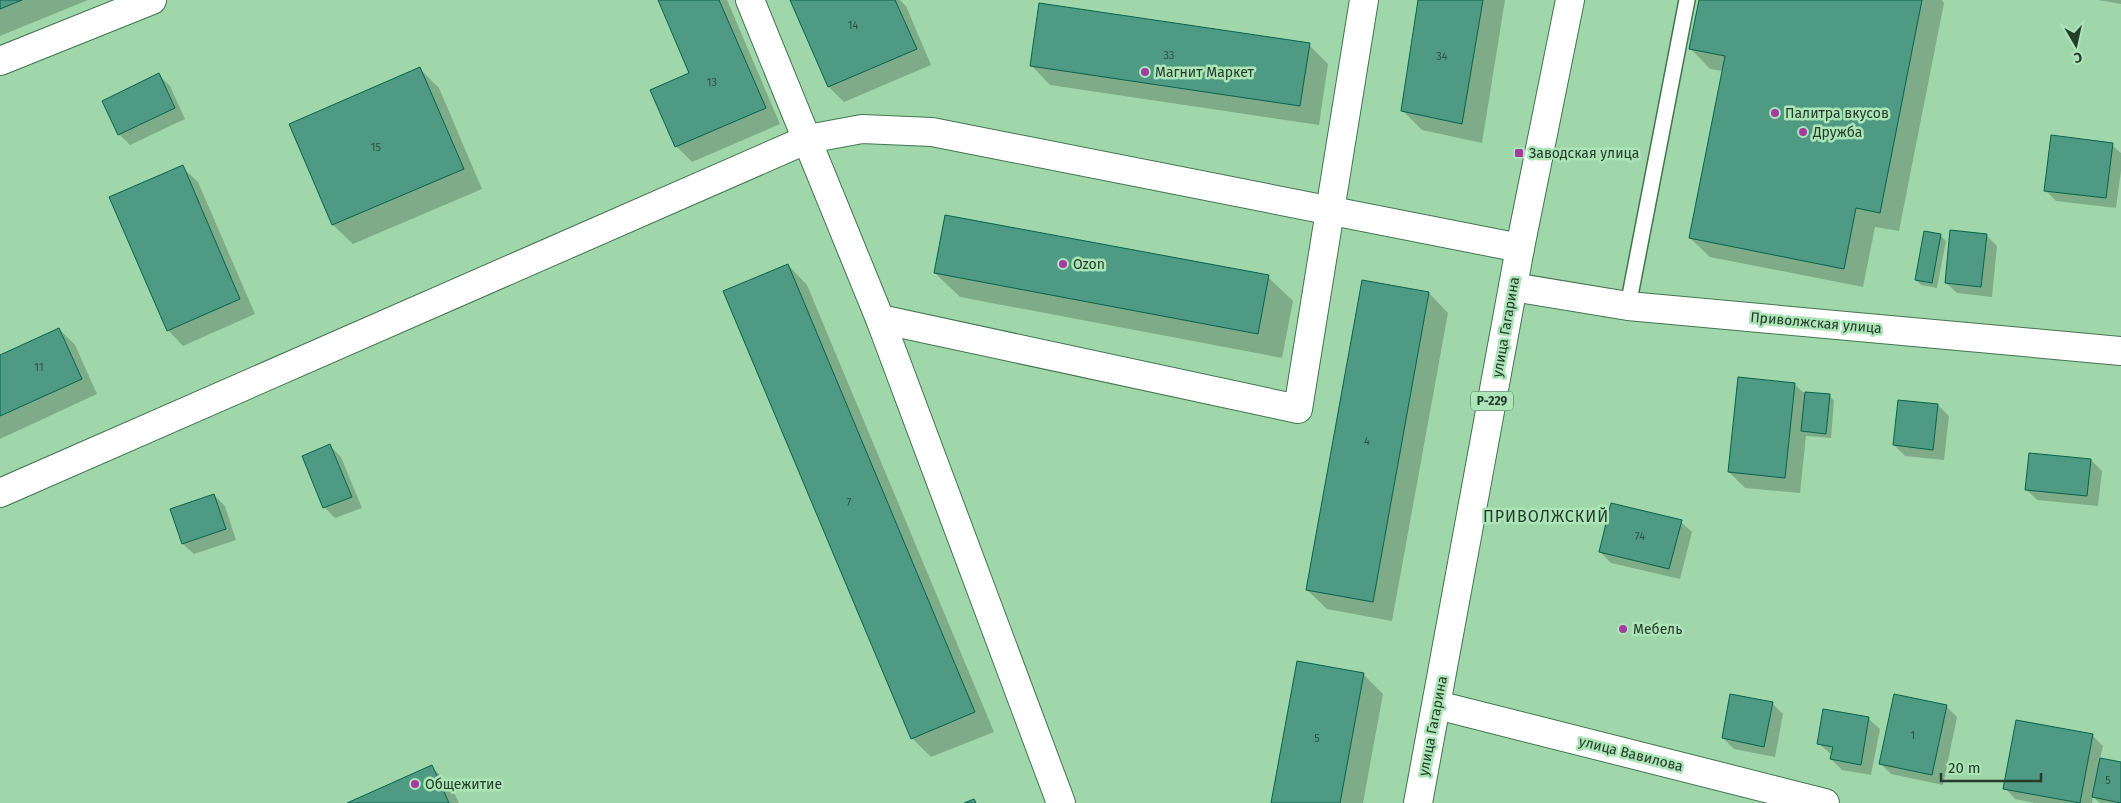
<svg xmlns="http://www.w3.org/2000/svg" width="2121" height="803" viewBox="0 0 2121 803" font-family="'Fira Sans',sans-serif">
<style>
.shadow{fill:#0003}
.building{fill:#4e9a82;stroke:#08634d}
.lines{fill:none;stroke-linecap:round;stroke-linejoin:round}
.lane-casing{stroke:#41764e;stroke-width:18}
.street-casing{stroke:#41764e;stroke-width:30}
.primary-casing{stroke:#41764e;stroke-width:30}
.lane{stroke:#fff;stroke-width:15}
.street{stroke:#fff;stroke-width:28}
.primary{stroke:#fff;stroke-width:28}
.poi-dot{fill:#a43b9d;stroke:#ace5b7;stroke-width:2}
.labels{text-anchor:middle;dominant-baseline:central;stroke-width:5;stroke-linejoin:round;paint-order:stroke}
.number-label{font-size:11px;fill:#2f5440}
.shield{fill:#ace5b7;stroke:#4e6f54;stroke-width:1}
.shield-label{font-size:12px;font-weight:bold;fill:#253c2a}
.poi-label{font-size:14px;fill:#253c2a;stroke:#ace5b7;text-anchor:start}
.street-label{font-size:14px;fill:#253c2a;stroke:#ace5b7}
.quarter-label{font-size:16px;letter-spacing:1px;fill:#253c2a;stroke:#ace5b7}
</style>
<rect width="100%" height="100%" fill="#9fd7aa"/>
<g class="shadow">
<polygon points="0,0 88,0 0,36"/>
<polygon points="659,0 727,0 780,124 692,162 676,146 691,74"/>
<polygon points="791,0 900,0 906,6 931,65 844,102 829,87"/>
<polygon points="1419,0 1505,0 1482,143 1422,130 1403,111"/>
<polygon points="1700,0 1942,0 1944,3 1899,231 1875,227 1863,287 1710,257 1690,238 1723,71 1710,69 1691,49"/>
<polygon points="2098,0 2121,0 2121,4"/>
<polygon points="1309,45 1328,64 1319,125 1050,85 1031,65"/>
<polygon points="420,69 439,88 482,189 353,244 333,225 290,124"/>
<polygon points="159,75 170,86 185,119 130,145 119,134"/>
<polygon points="2112,145 2121,153 2121,171 2116,208 2056,201 2045,190"/>
<polygon points="182,167 198,182 255,314 183,346 168,330"/>
<polygon points="1986,235 1997,246 1992,297 1957,293 1946,283"/>
<polygon points="1941,236 1946,241 1937,288 1921,285 1916,280"/>
<polygon points="788,265 807,285 994,732 931,757 912,738"/>
<polygon points="935,273 1268,277 1293,301 1282,358 960,297"/>
<polygon points="1429,293 1448,313 1392,621 1327,609 1307,590"/>
<polygon points="59,329 75,345 97,394 0,439 0,357"/>
<polygon points="1794,384 1806,395 1829,395 1834,401 1831,438 1806,436 1800,493 1745,488 1729,472"/>
<polygon points="1938,405 1949,416 1944,460 1905,456 1894,445"/>
<polygon points="330,446 341,457 362,508 335,518 325,508 304,456"/>
<polygon points="2091,460 2102,471 2098,506 2037,500 2026,489"/>
<polygon points="214,495 225,506 236,540 194,554 183,544"/>
<polygon points="1681,522 1692,532 1680,579 1611,563 1600,552"/>
<polygon points="1363,674 1383,694 1363,803 1273,803"/>
<polygon points="1772,703 1783,714 1775,757 1734,749 1723,738"/>
<polygon points="1946,706 1957,717 1943,785 1891,774 1880,763"/>
<polygon points="1869,719 1880,729 1871,775 1842,770 1831,759 1832,755 1818,743"/>
<polygon points="2092,735 2103,746 2100,759 2121,764 2121,803 2100,803 2093,797 2092,803 2035,803 2015,799 2005,788"/>
<polygon points="431,766 451,786 459,803 350,803"/>
</g>
<g class="building">
<polygon points="0,0 22,0 0,9"/>
<polygon points="658,0 719,0 766,108 675,147 650,90 689,73"/>
<polygon points="790,0 895,0 917,49 828,87"/>
<polygon points="1418,0 1483,0 1462,124 1401,111"/>
<polygon points="1699,0 1922,0 1880,213 1856,208 1844,269 1689,238 1725,56 1689,49"/>
<polygon points="1039,3 1310,43 1300,106 1030,66"/>
<polygon points="420,67 464,169 332,225 289,124"/>
<polygon points="159,73 175,108 118,135 102,101"/>
<polygon points="2051,135 2113,143 2106,198 2044,191"/>
<polygon points="183,165 240,299 167,331 109,197"/>
<polygon points="945,215 1269,275 1258,334 934,273"/>
<polygon points="1950,230 1987,234 1981,287 1945,283"/>
<polygon points="1924,231 1941,234 1932,283 1915,280"/>
<polygon points="788,264 975,712 911,739 723,291"/>
<polygon points="1362,280 1429,292 1373,602 1306,590"/>
<polygon points="59,328 82,379 0,416 0,355"/>
<polygon points="1738,377 1795,383 1785,478 1728,472"/>
<polygon points="1805,392 1830,394 1826,434 1801,431"/>
<polygon points="1898,400 1938,404 1933,450 1893,445"/>
<polygon points="330,444 352,497 323,508 302,456"/>
<polygon points="2029,453 2091,459 2087,496 2025,490"/>
<polygon points="214,494 226,529 182,544 170,509"/>
<polygon points="1611,503 1682,520 1669,569 1599,552"/>
<polygon points="1297,661 1364,673 1340,803 1271,803"/>
<polygon points="1730,694 1773,702 1764,747 1722,738"/>
<polygon points="1894,694 1947,705 1932,775 1879,764"/>
<polygon points="1823,709 1869,717 1861,765 1830,759 1833,747 1817,744"/>
<polygon points="2016,720 2093,734 2080,803 2003,789"/>
<polygon points="2100,758 2121,762 2121,803 2092,797"/>
<polygon points="432,765 449,803 347,803"/>
<polygon points="974,799 976,803 964,803"/>
</g>
<g class="lines">
<defs>
<polyline id="lane" points="1628,306 1687,0"/>
<g id="street">
<polyline points="750,0 880,319 1061,803"/>
<polyline points="0,61 152,0"/>
<polyline points="1513,287 1628,306 2121,351"/>
<polyline points="880,319 1298,409 1364,0"/>
<polyline points="0,493 808,139 862,129 932,132 1520,248"/>
<polyline points="1437,705 1825,803"/>
</g>
<polyline id="primary" points="1418,803 1520,248 1570,0"/>
</defs>
<use href="#lane" class="lane-casing"/>
<use href="#street" class="street-casing"/>
<use href="#primary" class="primary-casing"/>
<use href="#lane" class="lane"/>
<use href="#street" class="street"/>
<use href="#primary" class="primary"/>
</g>
<g class="poi-dot">
<circle cx="1145" cy="72" r="5"/>
<circle cx="1775" cy="113" r="5"/>
<circle cx="1803" cy="132" r="5"/>
<rect x="1514" y="148" width="10" height="10" rx="2.5"/>
<circle cx="1063" cy="264" r="5"/>
<circle cx="1623" cy="629" r="5"/>
<circle cx="415" cy="784" r="5"/>
</g>
<g class="labels">
<g class="number-label">
<text x="853" y="25">14</text>
<text x="1169" y="55">33</text>
<text x="1442" y="56">34</text>
<text x="712" y="82">13</text>
<text x="376" y="147">15</text>
<text x="39" y="367">11</text>
<text x="1367" y="441">4</text>
<text x="849" y="502">7</text>
<text x="1640" y="536">74</text>
<text x="1913" y="735">1</text>
<text x="1317" y="738">5</text>
<text x="2108" y="780">5</text>
</g>
<rect class="shield" x="1471" y="391.5" width="42" height="19" rx="4"/>
<g class="shield-label">
<text x="1492" y="401">Р-229</text>
</g>
<g class="poi-label">
<text x="1155" y="72">Магнит Маркет</text>
<text x="1785" y="113">Палитра вкусов</text>
<text x="1813" y="132">Дружба</text>
<text x="1529" y="153">Заводская улица</text>
<text x="1073" y="264">Ozon</text>
<text x="1633" y="629">Мебель</text>
<text x="425" y="784">Общежитие</text>
</g>
<g class="street-label">
<text transform="translate(1816 323) rotate(5)">Приволжская улица</text>
<text transform="translate(1506 327) rotate(-80)">улица Гагарина</text>
<text transform="translate(1433 726) rotate(-79)">улица Гагарина</text>
<text transform="translate(1631 754) rotate(14)">улица Вавилова</text>
</g>
<g class="quarter-label">
<text x="1546" y="516">ПРИВОЛЖСКИЙ</text>
</g>
</g>
<g transform="translate(2076 45) rotate(171)" stroke="#ace5b7" stroke-width="4" paint-order="stroke">
<path d="M0-4L9 19L0 12L-9 19Z" fill="#253c2a"/>
<text y="-8" font-size="14" font-weight="bold" text-anchor="middle" fill="#253c2a">С</text>
</g>
<path d="M1941 773v8h100v-8" fill="none" stroke="#253c2a" stroke-width="2.5"/>
<text x="1948" y="773" font-size="15" fill="#253c2a" stroke="#ace5b7" stroke-width="4" paint-order="stroke">20 m</text>
</svg>
